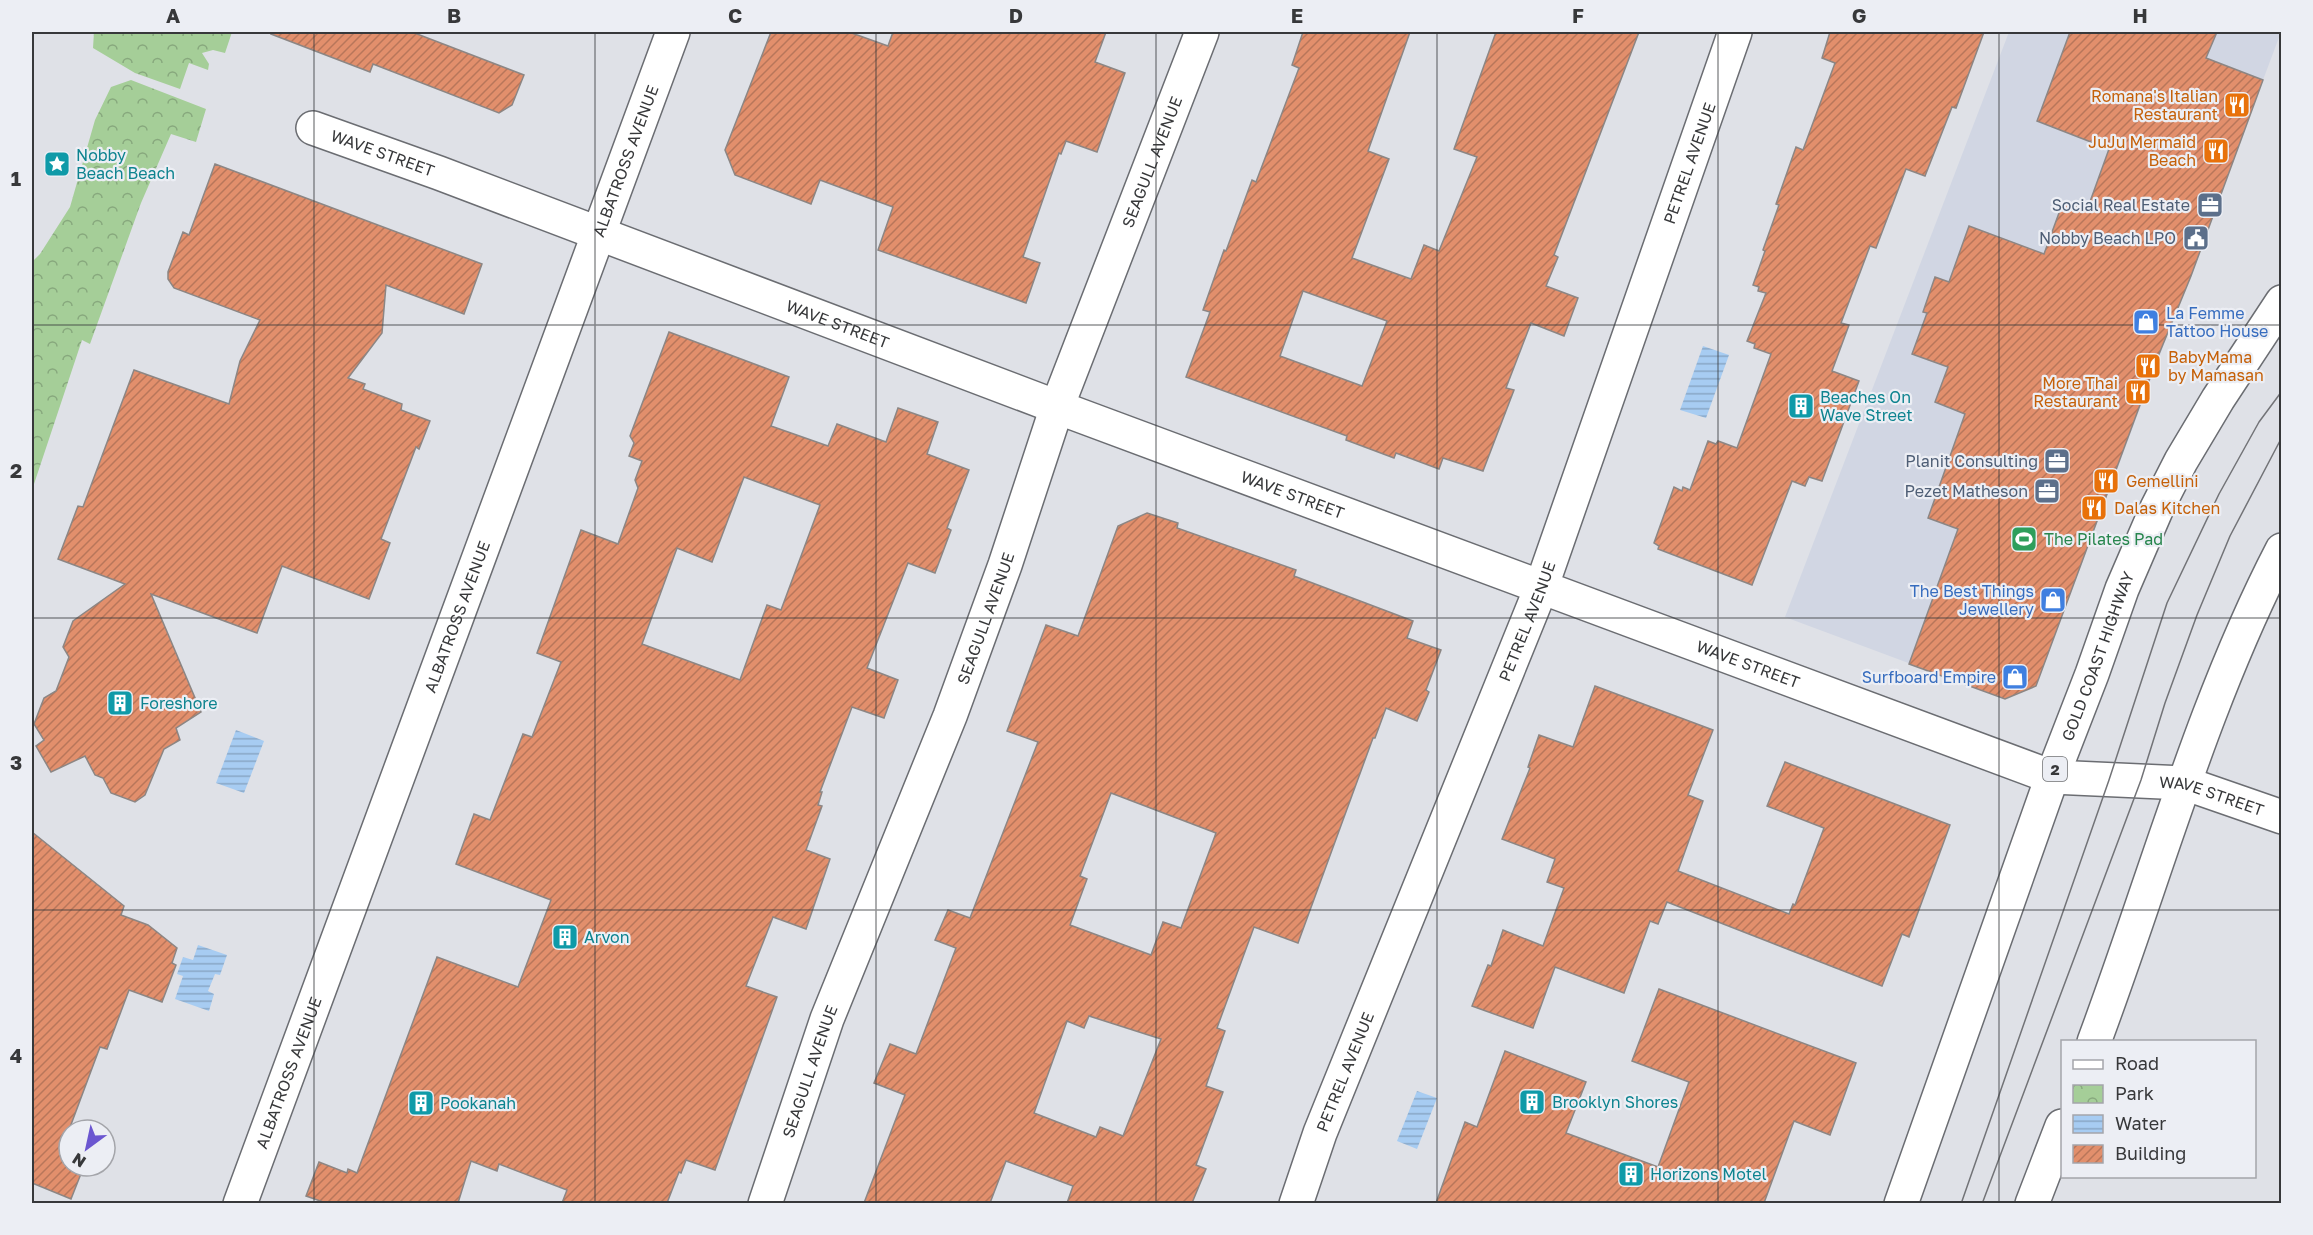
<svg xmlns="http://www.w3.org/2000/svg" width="2313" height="1235" viewBox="0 0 2313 1235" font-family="'Golos Text',sans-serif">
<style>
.built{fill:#d1d6e3}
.park{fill:url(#park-crowns)}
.water{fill:url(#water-rules)}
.building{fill:url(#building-hatch);stroke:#8c8684;stroke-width:1.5;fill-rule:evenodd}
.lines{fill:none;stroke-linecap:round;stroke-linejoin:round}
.minor-casing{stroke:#6b6d72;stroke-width:36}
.highway-casing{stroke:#6b6d72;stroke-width:36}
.minor{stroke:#fff;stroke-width:33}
.highway{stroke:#fff;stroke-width:33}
.tram{stroke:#727377;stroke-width:1.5}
.grid{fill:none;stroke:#37383a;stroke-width:1.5;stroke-opacity:0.55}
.labels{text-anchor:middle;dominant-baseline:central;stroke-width:4.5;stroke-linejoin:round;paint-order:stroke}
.shield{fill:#eceef4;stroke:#6d6f72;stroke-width:1.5}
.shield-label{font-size:15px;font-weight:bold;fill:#37383a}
.food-label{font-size:16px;fill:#c56008;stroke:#eceef4;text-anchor:end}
.street-label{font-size:16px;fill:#37383a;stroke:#eceef4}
.culture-label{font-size:16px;fill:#0d838f;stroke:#eceef4;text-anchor:start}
.service-label{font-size:16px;fill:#4e5e75;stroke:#eceef4;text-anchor:end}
.shop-label{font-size:16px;fill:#366cbe;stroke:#eceef4;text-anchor:end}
.leisure-label{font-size:16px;fill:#27864d;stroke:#eceef4;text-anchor:start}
.neatline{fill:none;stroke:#37383a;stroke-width:2}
.grid-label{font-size:20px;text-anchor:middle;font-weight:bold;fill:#37383a}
</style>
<defs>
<pattern id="park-crowns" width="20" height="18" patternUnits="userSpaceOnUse" patternTransform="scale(1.5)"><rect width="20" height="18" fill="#a5ce98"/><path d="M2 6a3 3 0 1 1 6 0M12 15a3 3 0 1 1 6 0" fill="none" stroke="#87a87d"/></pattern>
<pattern id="water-rules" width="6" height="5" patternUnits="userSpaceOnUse" patternTransform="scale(1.5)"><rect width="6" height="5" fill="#a7ccf2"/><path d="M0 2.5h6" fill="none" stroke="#89a7c5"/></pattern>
<pattern id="building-hatch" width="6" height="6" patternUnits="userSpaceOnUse" patternTransform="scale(1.5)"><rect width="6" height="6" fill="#e28f6c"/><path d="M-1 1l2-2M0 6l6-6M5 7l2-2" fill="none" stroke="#b8765a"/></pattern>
</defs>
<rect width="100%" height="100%" fill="#dfe1e7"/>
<polygon class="built" points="2009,32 2281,32 2036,686 2005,699 1785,617"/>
<g class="park">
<polygon points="94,32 232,32 225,53 213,50 202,53 209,64 208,70 189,63 180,89 135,73 93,48"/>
<polygon points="131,80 206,109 196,142 171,134 141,203 90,344 82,340 32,490 32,262 40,254 70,207 95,120 111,87"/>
</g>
<g class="water">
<polygon points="1703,346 1729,355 1706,418 1680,410"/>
<polygon points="236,730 264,741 244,793 216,783"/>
<polygon points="198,945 227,955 220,975 215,974 208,991 214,994 209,1011 175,999 183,976 177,974 183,957 193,960"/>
<polygon points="1417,1091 1437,1098 1417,1149 1397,1141"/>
</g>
<g class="building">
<polygon points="272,32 412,32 524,75 512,105 499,113 373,64 370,72 271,34"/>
<polygon points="771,32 849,32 888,46 893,32 1106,32 1095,62 1125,73 1097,152 1066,141 1061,154 1059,153 1023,257 1040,263 1026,303 878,250 893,207 820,180 811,204 735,175 725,150"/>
<path d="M1303,32H1410L1368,151L1389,159L1352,258L1411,279L1424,245L1439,251L1477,157L1454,149L1496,32H1639L1554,255L1558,257L1546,286L1578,298L1564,336L1531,323L1506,388L1514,390L1483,471L1443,458L1439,469L1396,453L1394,458L1346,440L1347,436L1186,377L1210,312L1203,310L1224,250L1226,251L1252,180L1256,182L1299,68L1292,65ZM1303,291L1387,321L1362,386L1280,356Z"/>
<polygon points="1830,32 1984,32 1956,108 1952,107 1925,176 1906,169 1876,248 1870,246 1841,323 1849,325 1832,371 1859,381 1822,481 1809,477 1805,486 1792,481 1752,585 1658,549 1659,546 1654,543 1674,487 1682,491 1683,487 1690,490 1708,441 1716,444 1718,441 1737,448 1771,354 1754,348 1755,344 1747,341 1766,293 1758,291 1759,287 1753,285 1765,251 1763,250 1779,205 1776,204 1796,147 1803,150 1835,63 1822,58"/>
<polygon points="2070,32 2217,32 2206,58 2263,80 2191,276 2157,359 2036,686 2005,699 1909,664 1958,529 1928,518 1965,414 1935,402 1948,367 1912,354 1927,313 1923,312 1935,277 1949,282 1969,226 2044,254 2063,202 2087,210 2109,149 2037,121"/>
<polygon points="215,164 482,264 464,314 386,285 382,333 348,378 365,384 363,389 402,404 401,410 430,421 419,449 416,447 381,539 390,543 369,599 282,566 257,633 151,594 201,712 176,728 180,740 164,749 145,795 135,802 111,793 103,778 95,775 85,756 51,772 36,746 44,740 34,724 44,698 56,691 69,657 63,647 73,621 125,584 58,559 78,506 83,507 134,370 229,404 240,361 260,320 174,288 168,279 168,272 183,232 189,235"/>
<path d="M669,332L789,377L771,426L828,446L837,424L886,442L898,408L938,422L927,454L969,470L947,528L951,530L935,573L908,563L867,668L898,680L884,718L852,707L820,792H822L818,805L822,806L806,850L830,859L806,929L773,917L746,986L777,997L715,1170L686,1160L681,1173L679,1172L667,1203H562L567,1190L499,1164L497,1171L471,1161L458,1203H326L306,1196L319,1162L347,1173L348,1169L357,1173L437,957L518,987L551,900L456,864L474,814L490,820L523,734L532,737L561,662L537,653L581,530L618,544L638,488L635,480L642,461L629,456L634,443L630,436ZM744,477L820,505L781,610L767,605L740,680L642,644L677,548L712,562Z"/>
<path d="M1147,513L1178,523L1177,528L1296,570L1294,576L1413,621L1407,638L1441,650L1426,690L1429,692L1417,721L1386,708L1375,738H1373L1298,943L1254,927L1217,1028L1225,1031L1206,1086L1223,1092L1196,1165L1206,1169L1192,1203H1067L1073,1186L1006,1161L990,1203H864L905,1095L874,1083L890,1044L916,1054L956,948L935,940L948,910L970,918L1038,742L1007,731L1046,625L1078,636L1118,526ZM1111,793L1216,833L1181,928L1163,922L1151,955L1070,925L1087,879L1080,876ZM1089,1016L1161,1039L1123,1136L1100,1127L1096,1137L1034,1113L1067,1021L1084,1028Z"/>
<polygon points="1595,686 1713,730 1688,795 1703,801 1678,871 1789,914 1793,904 1795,905 1824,828 1767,806 1785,762 1950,825 1909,937 1902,934 1882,986 1667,902 1658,924 1650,921 1624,993 1555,967 1533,1028 1472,1006 1488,965 1491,966 1503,930 1543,946 1564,888 1547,882 1555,859 1502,839 1530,768 1528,767 1539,735 1573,747"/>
<polygon points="32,832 124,906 121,915 148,925 177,948 172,963 176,965 162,1002 129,990 107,1049 100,1047 69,1130 69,1166 84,1166 71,1199 32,1183"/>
<polygon points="1659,989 1856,1063 1830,1135 1794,1121 1764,1203 1436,1203 1465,1122 1477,1127 1505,1051 1586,1082 1566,1133 1658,1167 1689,1082 1632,1061"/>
</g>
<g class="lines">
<defs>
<g id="minor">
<path id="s1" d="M313,128L439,173L1057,407L2052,777L2184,783L2282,817"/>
<path id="s2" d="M240,1204L673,32"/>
<path id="s3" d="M765,1204L827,1019L950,716L1005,565L1057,407L1202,32"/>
<path id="s4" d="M1296,1204L1320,1133L1541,588L1735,32"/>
</g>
<g id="highway">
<path d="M2094,1042C2155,879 2202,704 2282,550"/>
<path id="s5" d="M1901,1204L2052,777L2092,674L2122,589L2157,508L2181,461L2218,399L2282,302"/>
<polyline points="2032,1204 2062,1126"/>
</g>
</defs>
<use href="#minor" class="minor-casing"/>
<use href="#highway" class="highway-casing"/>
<use href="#minor" class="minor"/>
<use href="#highway" class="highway"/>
<g class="tram">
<polyline points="1961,1204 2109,780 2167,603 2219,494 2259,422 2282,391"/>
<polyline points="1982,1204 2141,780 2165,703 2197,615 2230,536 2282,437"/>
</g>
</g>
<path class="grid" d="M314,32V1204M595,32V1204M876,32V1204M1156,32V1204M1437,32V1204M1718,32V1204M1999,32V1204M32,325H2282M32,618H2282M32,910H2282"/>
<defs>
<symbol id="restaurant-square" viewBox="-11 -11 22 22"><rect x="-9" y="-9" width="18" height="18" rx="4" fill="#e8710a" stroke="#eceef4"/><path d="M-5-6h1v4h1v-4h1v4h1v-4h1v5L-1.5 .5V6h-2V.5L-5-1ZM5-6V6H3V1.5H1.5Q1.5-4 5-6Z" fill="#fff"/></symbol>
<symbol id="sight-square" viewBox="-11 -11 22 22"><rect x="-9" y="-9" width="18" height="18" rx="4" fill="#0f9aa8" stroke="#eceef4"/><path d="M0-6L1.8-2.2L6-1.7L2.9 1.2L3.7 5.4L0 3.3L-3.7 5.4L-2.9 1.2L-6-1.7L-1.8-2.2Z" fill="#fff"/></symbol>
<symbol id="office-square" viewBox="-11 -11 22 22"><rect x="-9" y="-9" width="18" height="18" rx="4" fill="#5c6f8a" stroke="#eceef4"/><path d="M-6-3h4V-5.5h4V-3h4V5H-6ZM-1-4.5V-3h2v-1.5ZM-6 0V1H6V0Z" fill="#fff"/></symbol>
<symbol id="civic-square" viewBox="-11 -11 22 22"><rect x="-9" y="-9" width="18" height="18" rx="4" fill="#5c6f8a" stroke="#eceef4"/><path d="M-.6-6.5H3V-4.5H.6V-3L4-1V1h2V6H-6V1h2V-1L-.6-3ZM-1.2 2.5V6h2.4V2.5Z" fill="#fff"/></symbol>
<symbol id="shop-square" viewBox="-11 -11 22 22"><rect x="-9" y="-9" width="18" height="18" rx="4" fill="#3f7fe0" stroke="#eceef4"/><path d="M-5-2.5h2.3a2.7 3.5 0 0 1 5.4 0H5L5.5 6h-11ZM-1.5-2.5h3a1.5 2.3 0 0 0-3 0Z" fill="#fff"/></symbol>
<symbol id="building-square" viewBox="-11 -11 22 22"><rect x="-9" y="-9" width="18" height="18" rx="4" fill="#0f9aa8" stroke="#eceef4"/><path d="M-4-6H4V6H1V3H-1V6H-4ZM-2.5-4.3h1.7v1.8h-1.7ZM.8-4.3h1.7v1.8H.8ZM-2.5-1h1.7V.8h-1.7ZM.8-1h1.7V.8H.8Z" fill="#fff"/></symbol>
<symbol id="stadium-square" viewBox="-11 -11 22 22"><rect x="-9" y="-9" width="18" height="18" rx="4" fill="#2e9e5b" stroke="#eceef4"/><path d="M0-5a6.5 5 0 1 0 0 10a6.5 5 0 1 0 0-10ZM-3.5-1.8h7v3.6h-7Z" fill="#fff"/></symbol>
</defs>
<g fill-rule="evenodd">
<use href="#restaurant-square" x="2222" y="90" width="30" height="30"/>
<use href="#restaurant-square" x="2201" y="136" width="30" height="30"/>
<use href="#sight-square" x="42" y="149" width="30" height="30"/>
<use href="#office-square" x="2195" y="190" width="30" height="30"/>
<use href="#civic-square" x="2181" y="223" width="30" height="30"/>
<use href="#shop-square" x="2131" y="307" width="30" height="30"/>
<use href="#restaurant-square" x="2133" y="351" width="30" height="30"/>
<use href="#restaurant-square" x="2123" y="377" width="30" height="30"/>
<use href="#building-square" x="1786" y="391" width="30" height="30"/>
<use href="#office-square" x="2042" y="446" width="30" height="30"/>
<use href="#restaurant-square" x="2091" y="466" width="30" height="30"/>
<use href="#office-square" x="2032" y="476" width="30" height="30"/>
<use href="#restaurant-square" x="2079" y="493" width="30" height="30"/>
<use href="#stadium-square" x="2009" y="524" width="30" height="30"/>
<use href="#shop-square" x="2038" y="585" width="30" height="30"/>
<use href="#shop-square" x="2000" y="662" width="30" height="30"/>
<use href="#building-square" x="105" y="688" width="30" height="30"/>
<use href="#building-square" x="550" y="922" width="30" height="30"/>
<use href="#building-square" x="1517" y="1087" width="30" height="30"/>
<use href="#building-square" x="406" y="1088" width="30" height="30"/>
<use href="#building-square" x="1616" y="1159" width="30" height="30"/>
</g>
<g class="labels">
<rect class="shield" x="2043" y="757" width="24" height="24" rx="4.5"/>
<g class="shield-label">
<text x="2055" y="769">2</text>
</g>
<g class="food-label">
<text x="2218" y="96">Romana's Italian<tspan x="2218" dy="18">Restaurant</tspan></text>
<text x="2196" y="142">JuJu Mermaid<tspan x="2196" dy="18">Beach</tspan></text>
<text x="2168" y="357" text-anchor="start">BabyMama<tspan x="2168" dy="18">by Mamasan</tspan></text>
<text x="2118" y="383">More Thai<tspan x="2118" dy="18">Restaurant</tspan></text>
<text x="2126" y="481" text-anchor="start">Gemellini</text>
<text x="2114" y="508" text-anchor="start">Dalas Kitchen</text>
</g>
<g class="street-label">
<text stroke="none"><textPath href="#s1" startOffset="74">WAVE STREET</textPath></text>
<text stroke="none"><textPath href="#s2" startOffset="1112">ALBATROSS AVENUE</textPath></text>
<text stroke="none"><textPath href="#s3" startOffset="1112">SEAGULL AVENUE</textPath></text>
<text stroke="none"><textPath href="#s4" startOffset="1113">PETREL AVENUE</textPath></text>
<text stroke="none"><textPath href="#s1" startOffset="560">WAVE STREET</textPath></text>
<text stroke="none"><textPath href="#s1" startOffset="1046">WAVE STREET</textPath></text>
<text stroke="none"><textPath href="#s2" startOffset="626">ALBATROSS AVENUE</textPath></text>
<text stroke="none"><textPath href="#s3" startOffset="626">SEAGULL AVENUE</textPath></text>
<text stroke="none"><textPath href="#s4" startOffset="627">PETREL AVENUE</textPath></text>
<text stroke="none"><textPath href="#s5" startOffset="582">GOLD COAST HIGHWAY</textPath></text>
<text stroke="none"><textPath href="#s1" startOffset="1532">WAVE STREET</textPath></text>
<text stroke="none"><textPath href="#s1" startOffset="2018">WAVE STREET</textPath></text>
<text stroke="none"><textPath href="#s3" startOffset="140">SEAGULL AVENUE</textPath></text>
<text stroke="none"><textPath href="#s4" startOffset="141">PETREL AVENUE</textPath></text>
<text stroke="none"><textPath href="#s2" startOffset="140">ALBATROSS AVENUE</textPath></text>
</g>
<g class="culture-label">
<text x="76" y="155">Nobby<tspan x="76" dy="18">Beach Beach</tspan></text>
<text x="1820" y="397">Beaches On<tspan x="1820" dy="18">Wave Street</tspan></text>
<text x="140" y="703">Foreshore</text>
<text x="584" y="937">Arvon</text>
<text x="1552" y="1102">Brooklyn Shores</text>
<text x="440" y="1103">Pookanah</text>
<text x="1650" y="1174">Horizons Motel</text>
</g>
<g class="service-label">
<text x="2190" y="205">Social Real Estate</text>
<text x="2176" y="238">Nobby Beach LPO</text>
<text x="2038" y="461">Planit Consulting</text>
<text x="2028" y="491">Pezet Matheson</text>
</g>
<g class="shop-label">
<text x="2166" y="313" text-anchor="start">La Femme<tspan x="2166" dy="18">Tattoo House</tspan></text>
<text x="2034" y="591">The Best Things<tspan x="2034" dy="18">Jewellery</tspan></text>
<text x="1996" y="677">Surfboard Empire</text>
</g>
<g class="leisure-label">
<text x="2044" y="539">The Pilates Pad</text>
</g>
</g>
<rect width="2313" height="1235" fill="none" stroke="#eceef4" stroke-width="66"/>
<rect x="2061" y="1040" width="195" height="138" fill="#eceef4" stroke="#a4a5aa" stroke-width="1.5"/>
<rect x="2073" y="1060" width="30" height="9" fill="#ffffff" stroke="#a4a5aa" stroke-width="1.5"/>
<text x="2115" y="1070" font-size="18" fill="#37383a">Road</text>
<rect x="2073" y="1085" width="30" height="18" fill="url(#park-crowns)" stroke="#a4a5aa" stroke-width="1.5"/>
<text x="2115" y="1100" font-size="18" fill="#37383a">Park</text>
<rect x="2073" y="1115" width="30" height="18" fill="url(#water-rules)" stroke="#a4a5aa" stroke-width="1.5"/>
<text x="2115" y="1130" font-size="18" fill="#37383a">Water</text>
<rect x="2073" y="1145" width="30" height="18" fill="url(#building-hatch)" stroke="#a4a5aa" stroke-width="1.5"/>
<text x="2115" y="1160" font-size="18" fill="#37383a">Building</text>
<g transform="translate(87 1148) rotate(213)"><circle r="28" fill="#eceef4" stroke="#a4a5aa" stroke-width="1.5"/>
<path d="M0-4.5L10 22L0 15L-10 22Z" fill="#6b56d0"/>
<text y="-9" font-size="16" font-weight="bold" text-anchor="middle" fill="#37383a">N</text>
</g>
<rect x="33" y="33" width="2247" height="1169" class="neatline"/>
<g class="grid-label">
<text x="173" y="23">A</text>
<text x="454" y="23">B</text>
<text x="735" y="23">C</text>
<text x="1016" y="23">D</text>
<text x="1297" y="23">E</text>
<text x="1578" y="23">F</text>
<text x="1859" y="23">G</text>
<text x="2140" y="23">H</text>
<text x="16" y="186">1</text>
<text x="16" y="478">2</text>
<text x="16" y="770">3</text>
<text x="16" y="1063">4</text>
</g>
</svg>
